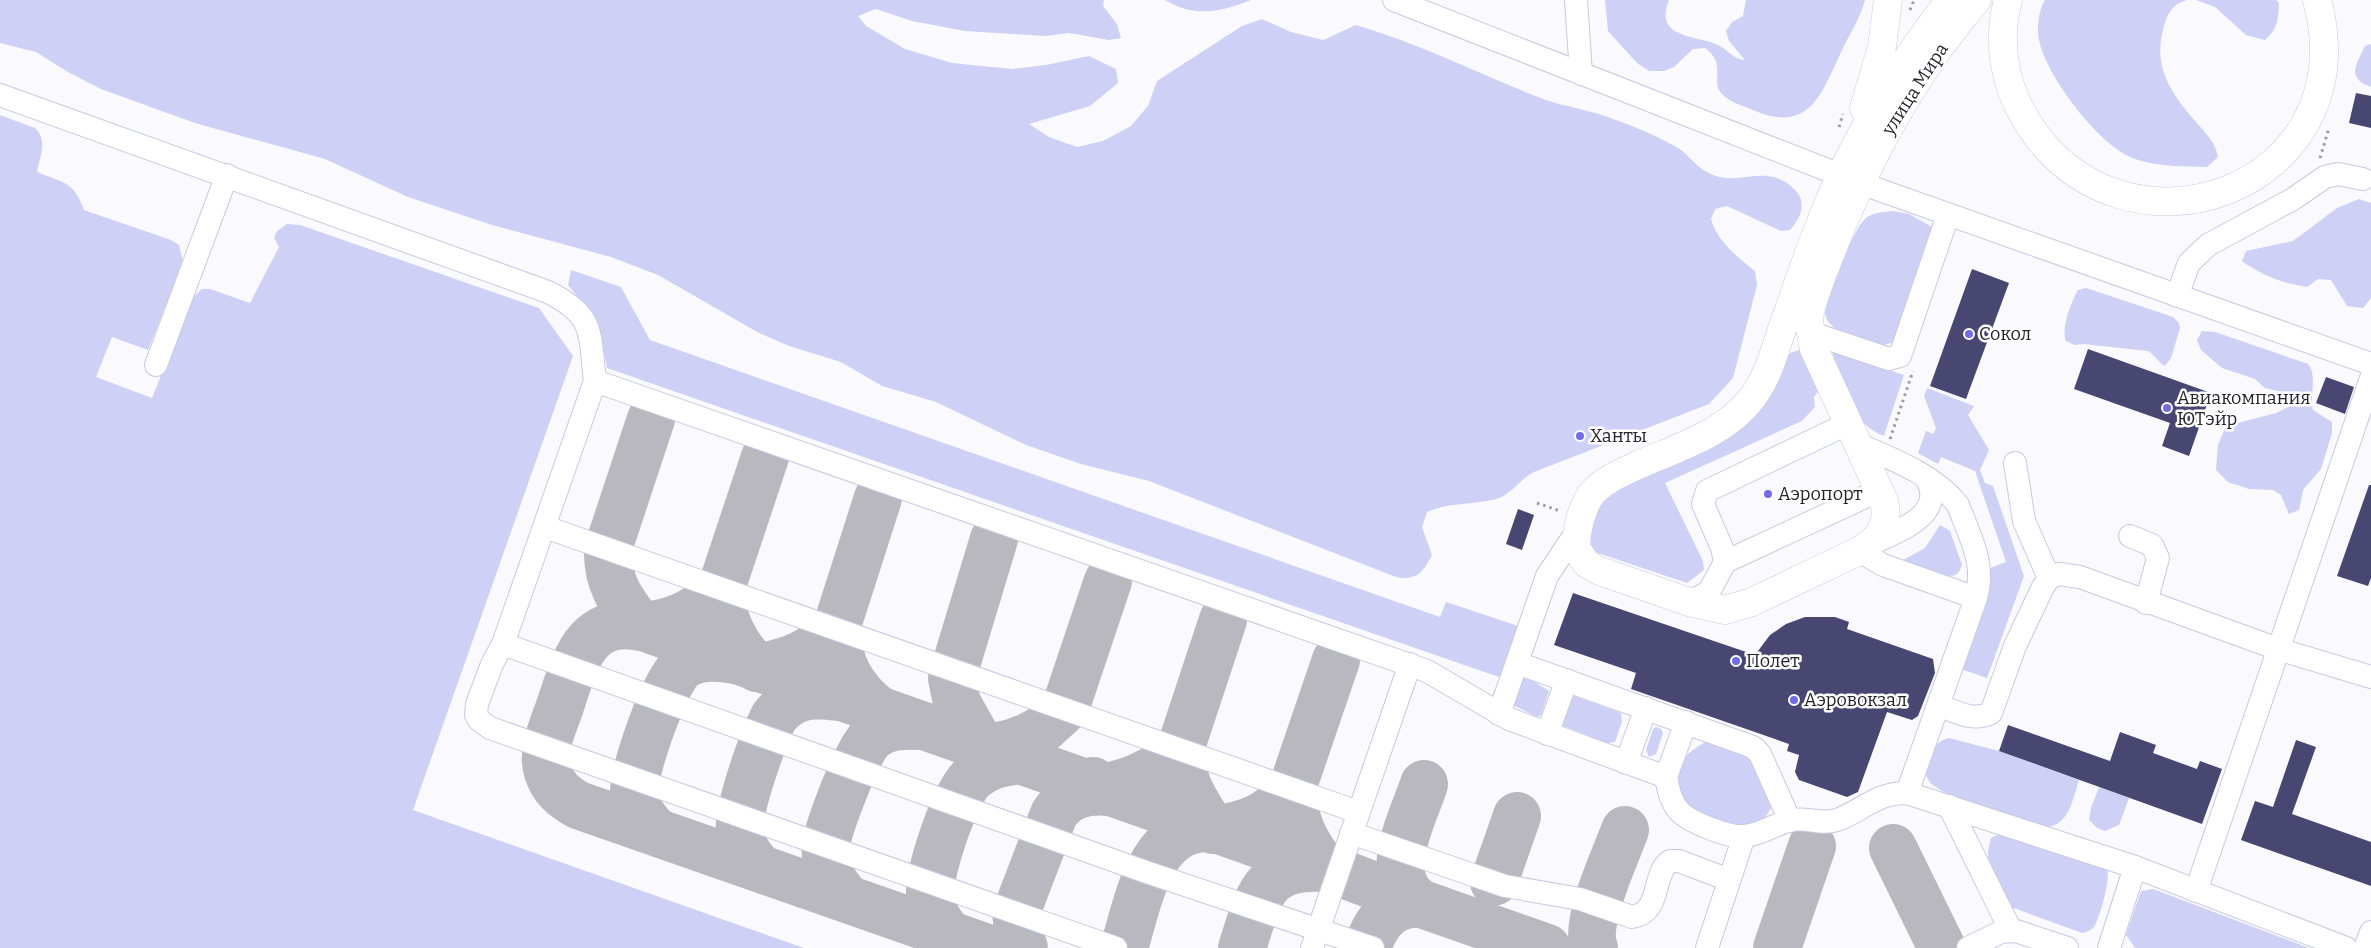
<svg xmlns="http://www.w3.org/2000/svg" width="2371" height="948" viewBox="0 0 2371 948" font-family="Bitter,serif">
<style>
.green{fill:#ced0f6}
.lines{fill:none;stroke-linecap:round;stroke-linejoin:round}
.taxiway{stroke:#b8b8be;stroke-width:48}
.building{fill:#474772}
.minor-casing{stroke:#c8c9e0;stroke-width:24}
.major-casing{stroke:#c8c9e0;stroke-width:29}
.path{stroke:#9c9ca2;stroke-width:3;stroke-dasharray:2.5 4;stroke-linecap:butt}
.minor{stroke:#fff;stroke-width:22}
.major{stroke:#fff;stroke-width:28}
.poi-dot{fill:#746ae5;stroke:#fff;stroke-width:2}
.labels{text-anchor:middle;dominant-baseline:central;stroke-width:5;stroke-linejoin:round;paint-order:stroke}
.street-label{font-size:18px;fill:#25252d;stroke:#fff}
.poi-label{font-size:18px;fill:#25252d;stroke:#fff;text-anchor:start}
</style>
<rect width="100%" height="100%" fill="#f9f9fe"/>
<g class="green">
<path d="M0,0H1104L1103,6L1117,24L1121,38L1109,40L1069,33L1046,36L965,31L912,21L876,9L858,16L866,26L905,49L952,63L1012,69L1046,65L1089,56L1116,69L1118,83L1090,106L1029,124L1049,137L1077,147L1103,141L1131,126L1148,106L1157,81L1242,26L1262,19L1291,32L1323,40L1356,25C1421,44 1479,74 1543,99C1563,106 1584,109 1605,116C1622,122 1641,129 1657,137C1665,141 1674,145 1681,150C1690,157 1697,167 1707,172C1738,190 1766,160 1795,190C1808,203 1800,219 1790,230L1781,231L1727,206L1715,209L1711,219C1717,241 1737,257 1755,271L1757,285L1733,378L1709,404L1534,472C1520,479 1511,495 1496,499C1473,505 1450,502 1427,512L1422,527L1432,555C1423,572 1417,581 1396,577L1149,481L1081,464L1026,445L936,402L882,386L841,362L789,346L759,333L658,275L611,257L492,225L408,197L325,159L195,123L101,89L68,72L36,52L0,43Z"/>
<path d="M1165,0H1251C1220,12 1195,18 1165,0Z"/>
<path d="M1605,0H1669C1653,39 1697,35 1718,45C1727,49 1734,60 1745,60L1729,41L1726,31L1732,22L1743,16L1746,0H1865C1860,18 1851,32 1843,48C1822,92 1811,135 1753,110C1743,106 1729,102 1722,94C1709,80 1728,65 1705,48L1693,49L1674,67L1664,71H1649L1637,63L1608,31Z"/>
<path d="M2045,0H2187C2173,4 2168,12 2164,26C2152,67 2171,93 2196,122C2206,134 2215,141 2218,157L2207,167C2185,166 2157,167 2135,159C2100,147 2049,79 2040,44C2036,32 2038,11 2045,0Z"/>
<path d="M2196,0H2276L2279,3C2278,21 2278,28 2265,40L2246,35L2215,7Z"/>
<path d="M2371,44V87C2346,78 2356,65 2365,46Z"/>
<path d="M0,115L35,128C48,140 40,156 37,172C63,183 74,181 84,210L171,240L179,245L183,262L148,350L112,337L96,377L152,398L191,299L202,289H210L250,303L279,247L274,238L277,231L287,224L300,225L539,308L573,356L413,810L804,948H0Z"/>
<path d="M2359,199L2371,203V298L2363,308L2347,306L2331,280L2318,279L2307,287C2284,284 2261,275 2242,261L2246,251L2293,241L2337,208Z"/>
<path d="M1893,211L1909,214L1934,228L1894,342L1884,345L1834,328L1827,320L1825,314C1827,297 1853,228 1866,218C1874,212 1884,212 1893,211Z"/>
<polygon points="571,270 621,287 650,340 1440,617 1446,602 1518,626 1509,656 1499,677 607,368 598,322 568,285"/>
<path d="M2086,288L2173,317L2179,323L2180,328L2171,358L2165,366C2160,364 2155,355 2148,351L2083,344L2075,345L2066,341C2061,328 2071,302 2078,290Z"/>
<path d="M2202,331L2215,332L2308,364C2318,377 2309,395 2313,410L2332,422V433L2321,469L2303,490L2299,510L2289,514L2281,495L2273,490L2249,489L2228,482L2216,470L2218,445L2226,426L2276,413L2288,407L2285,393L2265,388L2255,379L2222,368L2201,350L2197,340Z"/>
<path d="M1800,350L1807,354L1821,388L1814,397L1815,407L1802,421L1665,483L1703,561L1704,570L1687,583L1592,551C1588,528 1596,509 1608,489L1728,431L1790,353Z"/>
<path d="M1832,351L1904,375L1884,436C1847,421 1843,386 1832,351Z"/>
<polygon points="1927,388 1974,406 1968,415 1989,450 1980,470 1985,483 1993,486 2024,576 1987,678 1961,669 1990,568 2006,562 1975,471 1941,457 1938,464 1918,453 1926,431 1933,434 1936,428 1924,396"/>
<path d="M1940,525L1950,531L1962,565C1959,573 1957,576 1948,576L1903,560L1925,548Z"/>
<polygon points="1522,679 1530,679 1549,691 1541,715 1537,717 1513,705"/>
<polygon points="1568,696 1574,696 1621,713 1622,722 1615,742 1607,743 1561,725"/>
<polygon points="1656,727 1661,729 1663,733 1656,754 1649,757 1646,750 1653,729"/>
<path d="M1949,738L1999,751L2079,780C2072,801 2070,824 2045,828L1947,794L1931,784L1925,774C1930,758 1931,742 1949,738Z"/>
<path d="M1708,740L1736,750L1752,761L1773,803C1769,813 1764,822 1754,826C1744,830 1730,824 1720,820C1711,817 1700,814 1692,808C1675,795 1675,768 1689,753C1695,748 1702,744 1708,740Z"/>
<polygon points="2099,787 2129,798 2119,825 2105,831 2097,828 2089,820 2091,808"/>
<path d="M2002,833L2107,867C2111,877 2100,919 2093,928C2090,931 2086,932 2082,933L2011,907L1988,861V851L1991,838Z"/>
<polygon points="2153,889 2309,948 2135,948 2126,935 2141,891"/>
</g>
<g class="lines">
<g class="taxiway">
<path d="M651,419L608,549C607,583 621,601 640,626C674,624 697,612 721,589C721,620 735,646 757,668C792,661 811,654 836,629C838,664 852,690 880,711"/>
<polyline points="994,539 952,678 957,703 976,737 986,749 1012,743 1028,737 1043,729 1065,709 1108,581"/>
<polyline points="721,589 765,457"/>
<polyline points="836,629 878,498"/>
<polyline points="1180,750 1223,620"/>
<path d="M1093,781L1098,789C1133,782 1152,774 1180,750C1182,785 1195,801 1213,830C1248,825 1270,817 1292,789C1294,821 1304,843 1325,868"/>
<polyline points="1292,789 1336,660"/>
<path d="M653,829C645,819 635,808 634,796C632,774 665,678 683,666C699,655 718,657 735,660"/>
<polyline points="1893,848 1942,948"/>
<path d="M756,864C749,856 742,845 740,834C735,815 764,736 774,717C777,713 783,707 788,704C803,693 822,695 839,697"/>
<polyline points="1494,882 1517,816"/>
<path d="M843,894C836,885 829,876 827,865C826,859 825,851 826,845C829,826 858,748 872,737C888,725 904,725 923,726"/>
<path d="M1415,899C1382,873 1414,816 1424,784"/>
<path d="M947,932C938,921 930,909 930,895C929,871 955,792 973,777C987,765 1001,763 1019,760"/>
<path d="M987,948L578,805C564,797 553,788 548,772C541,751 552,729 559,709C575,662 585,611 649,629L1338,872L1422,904"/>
<path d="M1024,948L1019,936L1016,913L1054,814C1067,795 1085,790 1108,792"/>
<path d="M1124,948C1138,903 1149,827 1209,828"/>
<path d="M1242,948C1259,897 1261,864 1325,868"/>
<path d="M1367,948C1376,921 1391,902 1422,904L1547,948"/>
<path d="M1594,948C1584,921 1615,858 1625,830"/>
<polyline points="1777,948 1812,846"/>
</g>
</g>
<g class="building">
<polygon points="2356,93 2371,96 2371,128 2349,123"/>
<polygon points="1972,269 2009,283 1966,399 1930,386"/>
<polygon points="2088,349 2211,393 2189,456 2162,446 2170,423 2074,389"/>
<polygon points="2326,377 2354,387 2345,414 2316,403"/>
<polygon points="2369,485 2371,485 2371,578 2368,586 2337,576"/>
<polygon points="1518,509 1534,515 1522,550 1506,544"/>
<polygon points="1573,593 1755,655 1770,635 1786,624 1805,617 1835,617 1849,622 1847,629 1933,659 1935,673 1918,716 1912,720 1887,712 1858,792 1847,797 1799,780 1795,772 1799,755 1787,751 1789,744 1631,689 1636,673 1554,645"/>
<polygon points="2008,725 2110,761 2120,732 2156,745 2153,753 2197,769 2200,761 2222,769 2202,824 1999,751"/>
<polygon points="2296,740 2316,747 2292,814 2371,842 2371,886 2241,840 2255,801 2273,807"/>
</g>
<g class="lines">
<defs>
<g id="minor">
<polyline points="1394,0 1840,175"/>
<polyline points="1576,0 1581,74"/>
<path d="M0,95L548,292C596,316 589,333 595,381"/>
<polyline points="1860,183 2371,364"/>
<polyline points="2177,296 2189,263 2208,245 2293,199 2325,177 2338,174 2363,179"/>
<polyline points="1811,333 1889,359 1900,356 1948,215"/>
<polyline points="156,365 227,175"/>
<path d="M1858,444C1892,459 1935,475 1958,505C1970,537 1986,564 1976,598L1907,793"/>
<polyline points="2015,463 2024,521 2049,578"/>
<polyline points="545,527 1358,812"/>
<polyline points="2130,536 2152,545 2158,558 2146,603"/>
<path d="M1871,544C1896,532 1948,515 1926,478"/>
<polyline points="1859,551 1883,565 1976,598"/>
<polyline points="1725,562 1722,548 1703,504 1707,491 1849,423"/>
<polyline points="1689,602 1709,592 1725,562 1880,490"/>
<path d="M503,644L595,381L1427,671L1509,719L1666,777C1668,789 1671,803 1680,812C1691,823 1730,838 1744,836C1761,835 1775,824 1791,820C1807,817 1821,825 1837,820C1864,810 1875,793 1907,793L2135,867L2346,948"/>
<polyline points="1517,663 1753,747 1760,754 1790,821"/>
<path d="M1939,705C1956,712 1973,722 1991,713L2015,646L2043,587L2049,578L2059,574L2080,577L2278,649L2371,677"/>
<polyline points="1499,714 1547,576 1579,528"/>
<polyline points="1547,734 1567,680"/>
<polyline points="1626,763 1646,708"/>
<polyline points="1666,777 1686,722"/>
<polyline points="1949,806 2011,931"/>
<path d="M1351,833L1505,886L1580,899L1632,917C1663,912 1651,874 1670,861H1679L1729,880"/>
<polyline points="2196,891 2371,378"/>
<polyline points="1116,948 490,728 479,720 476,715 477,704 492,664 503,644 1149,873 1373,948"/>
<polyline points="1312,948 1410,664"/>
<polyline points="1707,948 1744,836"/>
<polyline points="1968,948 2001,932 2016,931 2067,948"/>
<polyline points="2109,948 2135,867"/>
<polyline points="2365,948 2371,932"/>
</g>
<g id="major">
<path d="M1950,0C1894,72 1849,147 1817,232C1804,265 1793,299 1781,332C1774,354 1767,379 1752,398C1725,434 1676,448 1636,466C1621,473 1606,479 1594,491C1582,504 1576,531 1576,548L1586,563L1597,570L1689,602L1725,610L1752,602L1859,551C1879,539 1890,526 1884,501L1814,349L1809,323L1810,311C1818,282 1831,253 1842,225C1876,144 1919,67 1977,0"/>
<path d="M2008,0C1997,41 2004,84 2026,120C2123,278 2368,189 2317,0"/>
<polyline points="1864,108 1882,47 1888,0"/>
</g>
</defs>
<use href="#minor" class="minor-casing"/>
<use href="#major" class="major-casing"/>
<g class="path">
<polyline points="1910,10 1914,0"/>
<polyline points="1839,127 1843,114"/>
<polyline points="2320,158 2329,128"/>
<polyline points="1890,439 1913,371"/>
<polyline points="1537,503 1560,511"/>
</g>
<use href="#minor" class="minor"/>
<use href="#major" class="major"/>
</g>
<g class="poi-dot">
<circle cx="1969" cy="334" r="5"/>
<circle cx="2167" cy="408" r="5"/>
<circle cx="1580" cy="436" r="5"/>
<circle cx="1768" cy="494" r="5"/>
<circle cx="1736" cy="661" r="5"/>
<circle cx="1794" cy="700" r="5"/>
</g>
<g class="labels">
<g class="street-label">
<text transform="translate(1915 89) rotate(-57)">улица Мира</text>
</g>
<g class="poi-label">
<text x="1979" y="334">Сокол</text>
<text x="2177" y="398">Авиакомпания<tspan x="2177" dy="21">ЮТэйр</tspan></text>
<text x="1590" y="436">Ханты</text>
<text x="1778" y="494">Аэропорт</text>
<text x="1746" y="661">Полет</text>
<text x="1804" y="700">Аэровокзал</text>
</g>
</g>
</svg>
